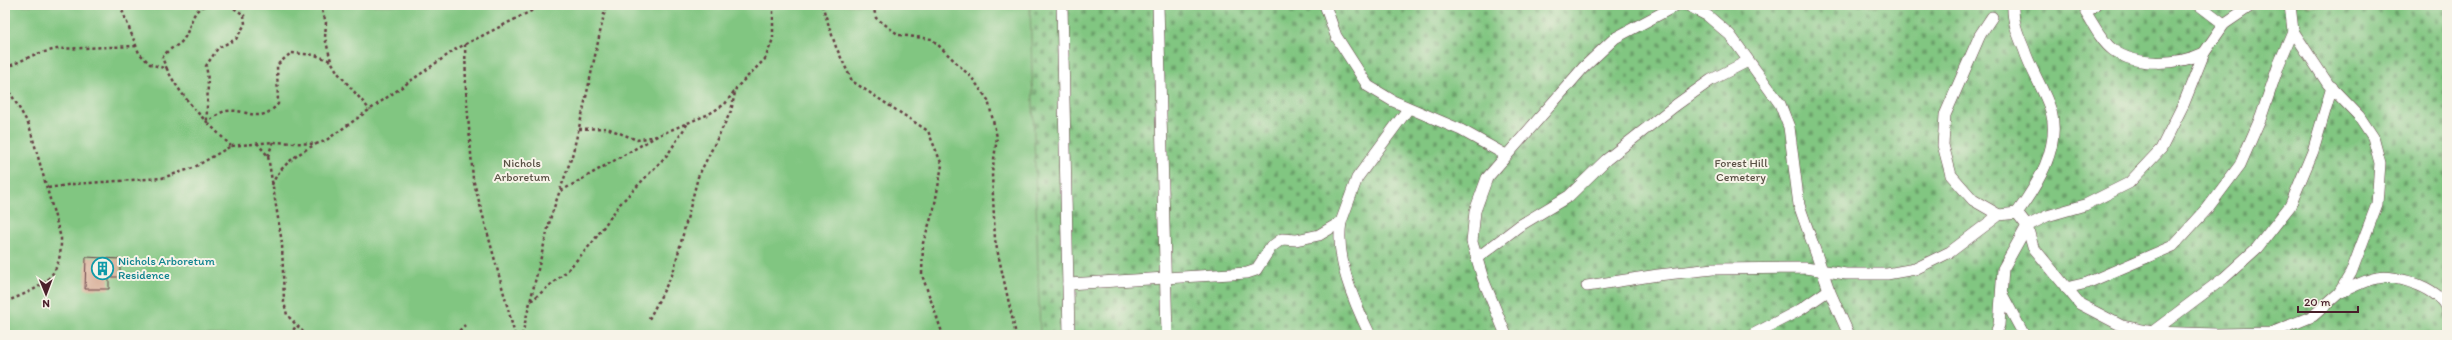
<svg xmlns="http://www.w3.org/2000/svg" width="2452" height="340" viewBox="0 0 2452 340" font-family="Itim,sans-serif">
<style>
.green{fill:#81c681;stroke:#667256}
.cemetery{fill:url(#cemetery-stones);stroke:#667256}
.building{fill:#cf9a80}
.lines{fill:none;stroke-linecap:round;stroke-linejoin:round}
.service-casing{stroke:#633d43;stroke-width:12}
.path{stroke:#633d43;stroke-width:2.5;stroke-dasharray:3 3;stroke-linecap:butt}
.service{stroke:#fff;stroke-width:11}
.labels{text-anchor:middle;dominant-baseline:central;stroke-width:4;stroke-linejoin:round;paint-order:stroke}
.park-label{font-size:12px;fill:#5a5145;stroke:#f7f3e8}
.culture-label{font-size:12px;fill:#0d838f;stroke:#f7f3e8;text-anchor:start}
</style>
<defs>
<pattern id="cemetery-stones" width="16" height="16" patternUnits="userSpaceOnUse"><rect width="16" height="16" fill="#81c681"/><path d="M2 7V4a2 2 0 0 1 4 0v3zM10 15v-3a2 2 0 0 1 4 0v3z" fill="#6ca06a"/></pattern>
</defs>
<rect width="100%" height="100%" fill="#f7f3e8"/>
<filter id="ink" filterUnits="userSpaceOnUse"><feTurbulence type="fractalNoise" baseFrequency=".025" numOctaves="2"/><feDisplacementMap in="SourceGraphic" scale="8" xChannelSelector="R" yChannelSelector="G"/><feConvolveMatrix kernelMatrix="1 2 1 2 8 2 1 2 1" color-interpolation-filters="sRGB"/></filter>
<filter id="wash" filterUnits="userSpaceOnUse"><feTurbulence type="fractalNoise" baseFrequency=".012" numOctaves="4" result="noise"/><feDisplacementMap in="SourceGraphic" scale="16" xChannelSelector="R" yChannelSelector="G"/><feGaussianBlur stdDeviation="0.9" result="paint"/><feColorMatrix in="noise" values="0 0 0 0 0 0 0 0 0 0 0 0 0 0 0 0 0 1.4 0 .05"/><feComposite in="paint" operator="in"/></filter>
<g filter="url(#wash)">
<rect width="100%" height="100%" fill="#efe8ce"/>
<polygon class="green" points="5,5 1031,5 1046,335 5,335"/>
<polygon class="cemetery" points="1030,5 2447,5 2447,335 1040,335"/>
<g id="blocks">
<polygon class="building" points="86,257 120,259 120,277 109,277 109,289 85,289"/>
</g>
</g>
<g filter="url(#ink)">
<use href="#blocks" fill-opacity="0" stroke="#633d43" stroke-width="1"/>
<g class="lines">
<defs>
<g id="service">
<polyline points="1062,5 1069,335"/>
<polyline points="1158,5 1167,335"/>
<polyline points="1325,5 1336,36 1368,86 1393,101 1461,130 1506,155"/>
<polyline points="1687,5 1708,16 1730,35 1780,104 1789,127 1799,205 1829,290 1849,335"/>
<path d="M2013,5C2012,20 2018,35 2024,49C2031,71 2044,89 2051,111C2061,148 2037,185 2017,213"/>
<path d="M2095,5L2086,13C2094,25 2101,41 2113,50C2136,67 2179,65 2204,53"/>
<polyline points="2199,5 2224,24"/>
<polyline points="1992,17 1980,35 1945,115 1943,145 1951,175 1973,200 1999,215"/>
<path d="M1341,222C1335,259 1354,302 1370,335"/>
<polyline points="1477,258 1519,226 1569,196 1606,160 1676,105 1711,80 1748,61"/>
<polyline points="1068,284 1247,273 1256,270 1271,247 1282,239 1296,240 1319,235 1341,222 1357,178 1408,109"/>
<polyline points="1587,286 1658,275 1713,269 1805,268 1846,274 1887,274 1915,269 1950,252 1999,215 2017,213 2027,226 2033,247 2080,304 2122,326 2152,332 2217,334 2271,333 2313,316 2339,293 2351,273 2377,204 2380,163 2373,137 2359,116 2328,84 2293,31 2290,5"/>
<polyline points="2066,288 2087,283 2173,246 2207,209 2240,165 2261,117 2279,64 2293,31"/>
<path d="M2339,293C2351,288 2364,280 2377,278C2396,274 2445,289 2447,312"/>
<polyline points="2003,296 2024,335"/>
<polyline points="2151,333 2224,278 2257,248 2290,206 2313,151 2332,87"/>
<polyline points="1506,335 1483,279 1472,242 1475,211 1487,178 1583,68 1615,38 1677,5"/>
<polyline points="1752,335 1800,310 1829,290"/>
<polyline points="1995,335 1999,325 2003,269 2027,226 2047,216 2085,205 2129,183 2161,149 2184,103 2204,53 2224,24 2252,5"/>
</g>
</defs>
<use href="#service" class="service-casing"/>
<g class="path">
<path d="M120,5L139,53L150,64L167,69C175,86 193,109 207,122C212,119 220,112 226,111C249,108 258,126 278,104L277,65L291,53L315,55L331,61"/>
<path d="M229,5L244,15L245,24L236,39L218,48L206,66C210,84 206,103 207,122L231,146"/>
<polyline points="320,5 326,22 325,38 331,61 338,73 370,110"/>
<polyline points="822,5 836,47 852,81 928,131 942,165 934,209 923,243 922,275 943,335"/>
<polyline points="873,5 876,18 899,35 932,39 972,78 988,100 997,137 992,174 995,240 1016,335"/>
<polyline points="465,44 466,90 473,179 515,335"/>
<polyline points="5,68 36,54 57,49 137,46"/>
<path d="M167,69L162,58C169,47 178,47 183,40C192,28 190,9 207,5"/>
<path d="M5,88L8,89L29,125L61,238C62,280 40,288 5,302"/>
<polyline points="579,129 607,128 637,140 656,136"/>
<polyline points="257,143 268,156 282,243 284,302 287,315 306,335"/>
<polyline points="268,156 273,142"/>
<path d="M272,185C279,166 299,153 316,144"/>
<polyline points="48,188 74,184 162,178 193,168 231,146 273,142 316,144 325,141 456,49 543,5"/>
<polyline points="561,191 659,135 709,114 725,104 735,90"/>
<polyline points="531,301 566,272 592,243 620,204 668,154 688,123"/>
<polyline points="649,319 673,273 698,177 731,111 736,88 765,59 773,39 773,5"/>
<polyline points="290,335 296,326"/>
<polyline points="455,335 465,325"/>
<polyline points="522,335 551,216 572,156 583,111 606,5"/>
</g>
<use href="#service" class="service"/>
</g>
</g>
<defs>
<symbol id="building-ring" viewBox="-11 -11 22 22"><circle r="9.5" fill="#f7f3e8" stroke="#0f9aa8" stroke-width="1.5"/><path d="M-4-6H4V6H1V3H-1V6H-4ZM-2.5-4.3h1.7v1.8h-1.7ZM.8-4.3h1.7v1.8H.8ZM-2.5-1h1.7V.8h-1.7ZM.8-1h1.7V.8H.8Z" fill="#0f9aa8"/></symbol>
</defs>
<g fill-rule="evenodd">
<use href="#building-ring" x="90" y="256" width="25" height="25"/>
</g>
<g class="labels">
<g class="park-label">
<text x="522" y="163">Nichols<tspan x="522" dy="14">Arboretum</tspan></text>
<text x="1741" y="163">Forest Hill<tspan x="1741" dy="14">Cemetery</tspan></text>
</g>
<g class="culture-label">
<text x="118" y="261">Nichols Arboretum<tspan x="118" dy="14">Residence</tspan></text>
</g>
</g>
<rect width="2452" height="340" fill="none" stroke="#f7f3e8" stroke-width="20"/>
<g transform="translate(46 294) rotate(179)" stroke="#f7f3e8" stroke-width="3" paint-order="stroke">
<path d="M0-3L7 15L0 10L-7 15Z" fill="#4a1f2b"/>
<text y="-6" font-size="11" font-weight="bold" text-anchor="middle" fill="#4a1f2b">N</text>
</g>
<path d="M2298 306v6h60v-6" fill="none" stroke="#4a1f2b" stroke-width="2"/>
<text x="2304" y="306" font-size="12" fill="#4a1f2b" stroke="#f7f3e8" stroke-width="3" paint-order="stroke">20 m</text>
</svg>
